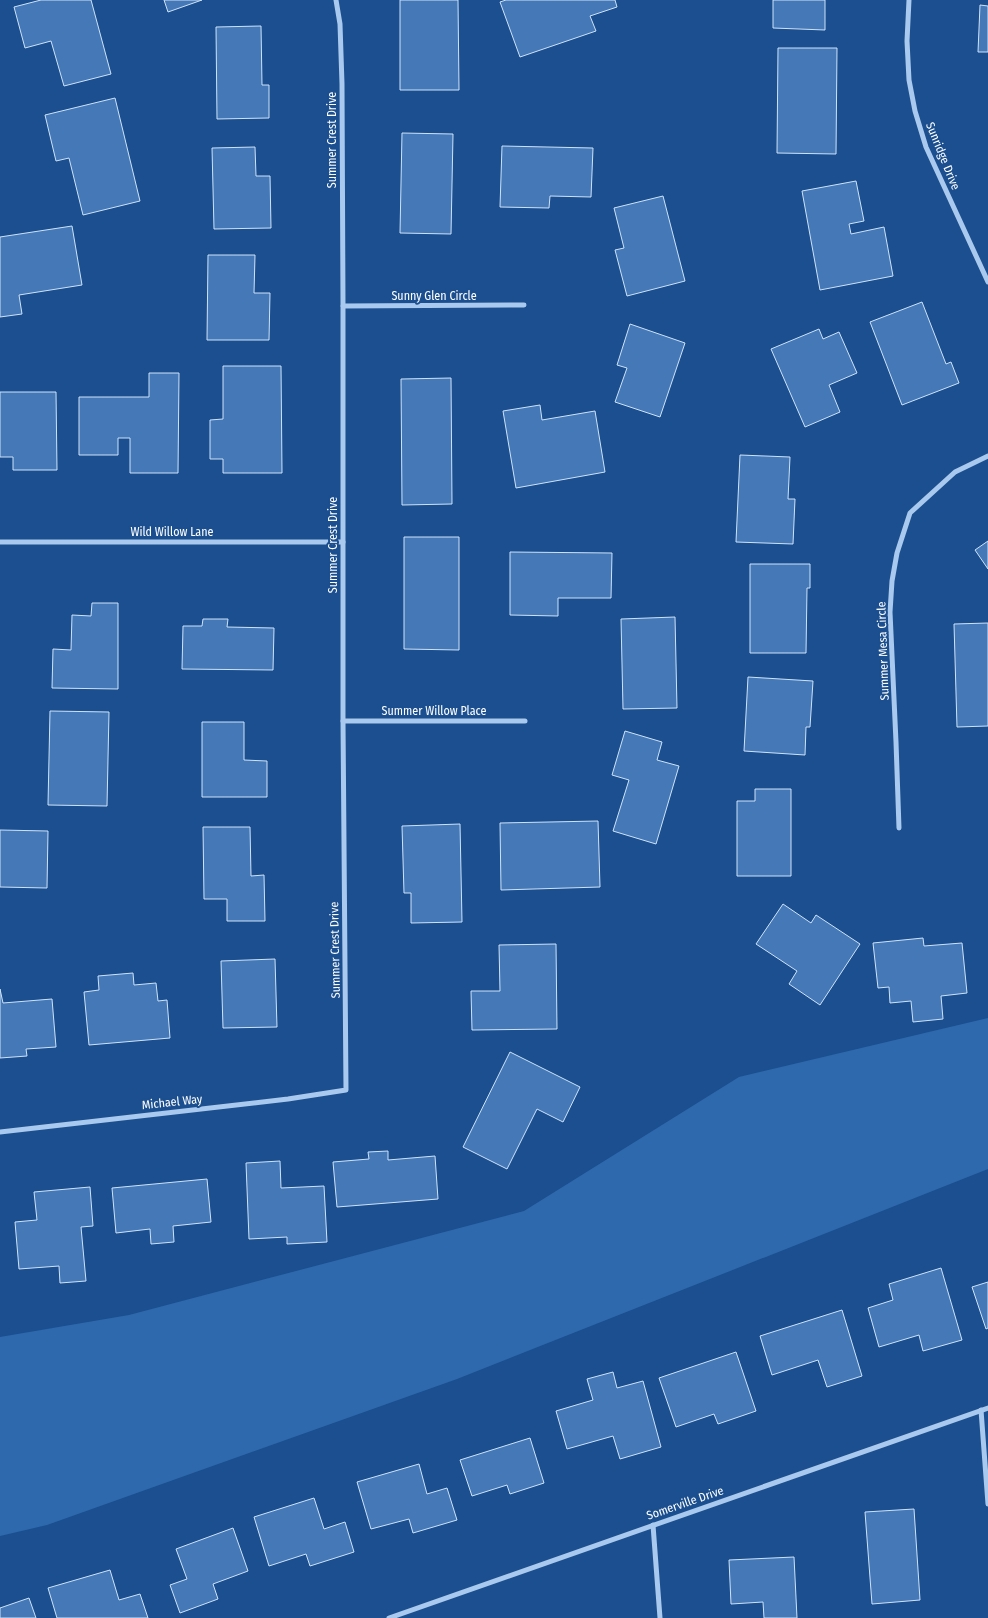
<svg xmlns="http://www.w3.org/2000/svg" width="988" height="1618" viewBox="0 0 988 1618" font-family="'Fira Sans Condensed',sans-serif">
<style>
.green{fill:#2e69ad}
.building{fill:#4478b7;stroke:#cfe3fa}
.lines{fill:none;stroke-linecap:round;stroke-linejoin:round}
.street{stroke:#a9c9ee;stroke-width:5}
.labels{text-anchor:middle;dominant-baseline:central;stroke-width:4;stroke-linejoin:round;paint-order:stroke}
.street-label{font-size:12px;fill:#fff;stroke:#1b4f8f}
</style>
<rect width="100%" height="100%" fill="#1b4f8f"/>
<polygon class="green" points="988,1018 988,1169 457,1379 47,1525 0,1536 0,1337 129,1315 524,1211 739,1077"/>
<g class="building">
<polygon points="41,0 91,0 111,74 64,86 51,41 25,48 14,7"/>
<polygon points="164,0 202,0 168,12"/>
<polygon points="400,0 458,0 459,90 400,90"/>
<polygon points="506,0 615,0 617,7 590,16 596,31 520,57 500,2"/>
<polygon points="773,0 825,0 825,30 773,28"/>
<polygon points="980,5 988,6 988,52 978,52"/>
<polygon points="261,26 262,85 269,85 269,118 217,119 216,27"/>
<polygon points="778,48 837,48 836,154 777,153"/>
<polygon points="115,98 140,201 83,215 69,158 56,161 45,115"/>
<polygon points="402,133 453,134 451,234 400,233"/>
<polygon points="502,146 593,148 591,197 550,196 549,208 500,207"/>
<polygon points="255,147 256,176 270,176 271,228 214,229 212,148"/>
<polygon points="856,181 864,221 849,224 851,234 884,227 893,276 820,290 802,191"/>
<polygon points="663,196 685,281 627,296 615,250 624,248 614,208"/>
<polygon points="72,226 82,285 19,295 22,314 0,317 0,237"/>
<polygon points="208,255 255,255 254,293 270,293 269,340 207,340"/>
<polygon points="922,302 946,364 951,362 959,383 902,405 870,322"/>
<polygon points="630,324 685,343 660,417 615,402 627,368 617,365"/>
<polygon points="819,329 823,339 839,332 857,373 829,385 840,412 805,427 771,349"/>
<polygon points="223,366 281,366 282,473 223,473 223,459 210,459 210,420 223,419"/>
<polygon points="149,373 179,373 178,473 130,473 130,438 118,438 118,455 79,455 79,397 149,397"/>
<polygon points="451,378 452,504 402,505 401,379"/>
<polygon points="0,392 56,392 57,470 13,470 13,457 0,457"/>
<polygon points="540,405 542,420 595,411 605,472 516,488 503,411"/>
<polygon points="740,455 790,457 788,499 795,499 793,544 736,542"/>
<polygon points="404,537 459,537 459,650 404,649"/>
<polygon points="988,541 988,569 975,550"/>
<polygon points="510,552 612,553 611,598 558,598 558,616 510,615"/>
<polygon points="750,564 810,564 810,588 807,588 806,653 750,653"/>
<polygon points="92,603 118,603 118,689 52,688 53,649 71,650 72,615 91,616"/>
<polygon points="675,617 677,708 623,709 621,619"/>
<polygon points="203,619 228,619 227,627 274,628 273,670 182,669 183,626 202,626"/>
<polygon points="988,623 988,726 957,727 954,624"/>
<polygon points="748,677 813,681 810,727 806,727 805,755 744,751"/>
<polygon points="50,711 109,712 107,806 48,805"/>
<polygon points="202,722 244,722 244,760 267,761 267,797 202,797"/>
<polygon points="625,731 662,742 657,760 679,766 656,844 613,831 629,780 612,775"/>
<polygon points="755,789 791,789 791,876 737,876 737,801 755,801"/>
<polygon points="598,821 600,887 501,890 500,823"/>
<polygon points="460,824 462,922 411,923 411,893 404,893 402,826"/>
<polygon points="203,827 250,827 251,876 264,875 265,921 227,921 227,899 204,899"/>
<polygon points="0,830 48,831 47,888 0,887"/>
<polygon points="783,904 811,923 816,915 860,944 820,1005 789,984 797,971 756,944"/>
<polygon points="923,938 924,946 962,943 967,993 941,996 943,1019 913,1022 911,1001 890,1003 889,987 878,988 873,943"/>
<polygon points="556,944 557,1029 472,1030 471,991 500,991 499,945"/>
<polygon points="275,959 277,1027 223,1028 221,961"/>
<polygon points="133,973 134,985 156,983 158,1001 167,1000 170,1038 89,1045 84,992 99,990 98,976"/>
<polygon points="0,989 3,1003 52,999 56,1047 26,1049 27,1056 0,1058"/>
<polygon points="510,1052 580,1087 563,1122 537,1109 507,1169 463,1147"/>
<polygon points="388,1151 388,1160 435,1156 438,1199 337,1207 333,1162 369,1159 368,1152"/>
<polygon points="280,1161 281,1188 324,1186 327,1242 287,1244 287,1237 249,1239 246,1163"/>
<polygon points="207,1179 211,1222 173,1226 174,1242 151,1244 150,1229 116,1233 112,1188"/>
<polygon points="90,1187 93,1226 81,1227 86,1281 60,1283 59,1266 19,1269 15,1222 37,1220 34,1192"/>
<polygon points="941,1268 962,1340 923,1351 919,1335 879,1347 868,1308 893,1300 889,1284"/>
<polygon points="988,1282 988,1328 986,1329 972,1287"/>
<polygon points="842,1310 862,1376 827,1387 818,1360 772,1375 760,1336"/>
<polygon points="736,1352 756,1411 718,1424 714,1414 676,1427 659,1378"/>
<polygon points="613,1372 617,1388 643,1381 661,1447 620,1459 613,1436 567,1449 556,1411 593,1400 587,1379"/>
<polygon points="530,1438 544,1483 510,1494 507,1485 472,1496 460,1460"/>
<polygon points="419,1464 427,1494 447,1488 457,1520 413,1533 409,1519 371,1529 357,1482"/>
<polygon points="314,1498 324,1529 345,1522 354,1552 310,1566 306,1554 269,1566 254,1517"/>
<polygon points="914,1509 920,1600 872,1604 865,1512"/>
<polygon points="233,1528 248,1571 213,1584 218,1599 180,1613 170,1585 187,1579 176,1549"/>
<polygon points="794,1557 797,1618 764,1618 763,1602 731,1604 729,1560"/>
<polygon points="110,1570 119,1600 140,1594 148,1618 57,1618 48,1588"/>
<polygon points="29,1598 36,1618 0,1618 0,1608"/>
</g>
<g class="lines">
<g class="street">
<polyline points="909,0 907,41 909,80 915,111 926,147 988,282"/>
<polyline points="343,306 524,305"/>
<polyline points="0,542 343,542"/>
<polyline points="343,721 525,721"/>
<polyline points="899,828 896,742 890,612 892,581 897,553 910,513 955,472 988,456"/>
<polyline points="0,1132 288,1099 346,1090 343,721 343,306 342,84 340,24 336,0"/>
<polyline points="981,1410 988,1504"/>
<polyline points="653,1525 660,1618"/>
<polyline points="389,1618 988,1408"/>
</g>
</g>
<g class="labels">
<g class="street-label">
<text transform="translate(332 140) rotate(-90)">Summer Crest Drive</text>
<text transform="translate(943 156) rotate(68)">Sunridge Drive</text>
<text x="434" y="296">Sunny Glen Circle</text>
<text x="172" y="532">Wild Willow Lane</text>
<text transform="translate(333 545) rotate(-90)">Summer Crest Drive</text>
<text transform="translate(883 651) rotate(-92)">Summer Mesa Circle</text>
<text x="434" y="711">Summer Willow Place</text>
<text transform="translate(335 950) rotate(-91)">Summer Crest Drive</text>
<text transform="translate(172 1102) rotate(-6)">Michael Way</text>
<text transform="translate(685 1503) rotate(-19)">Somerville Drive</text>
</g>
</g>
</svg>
